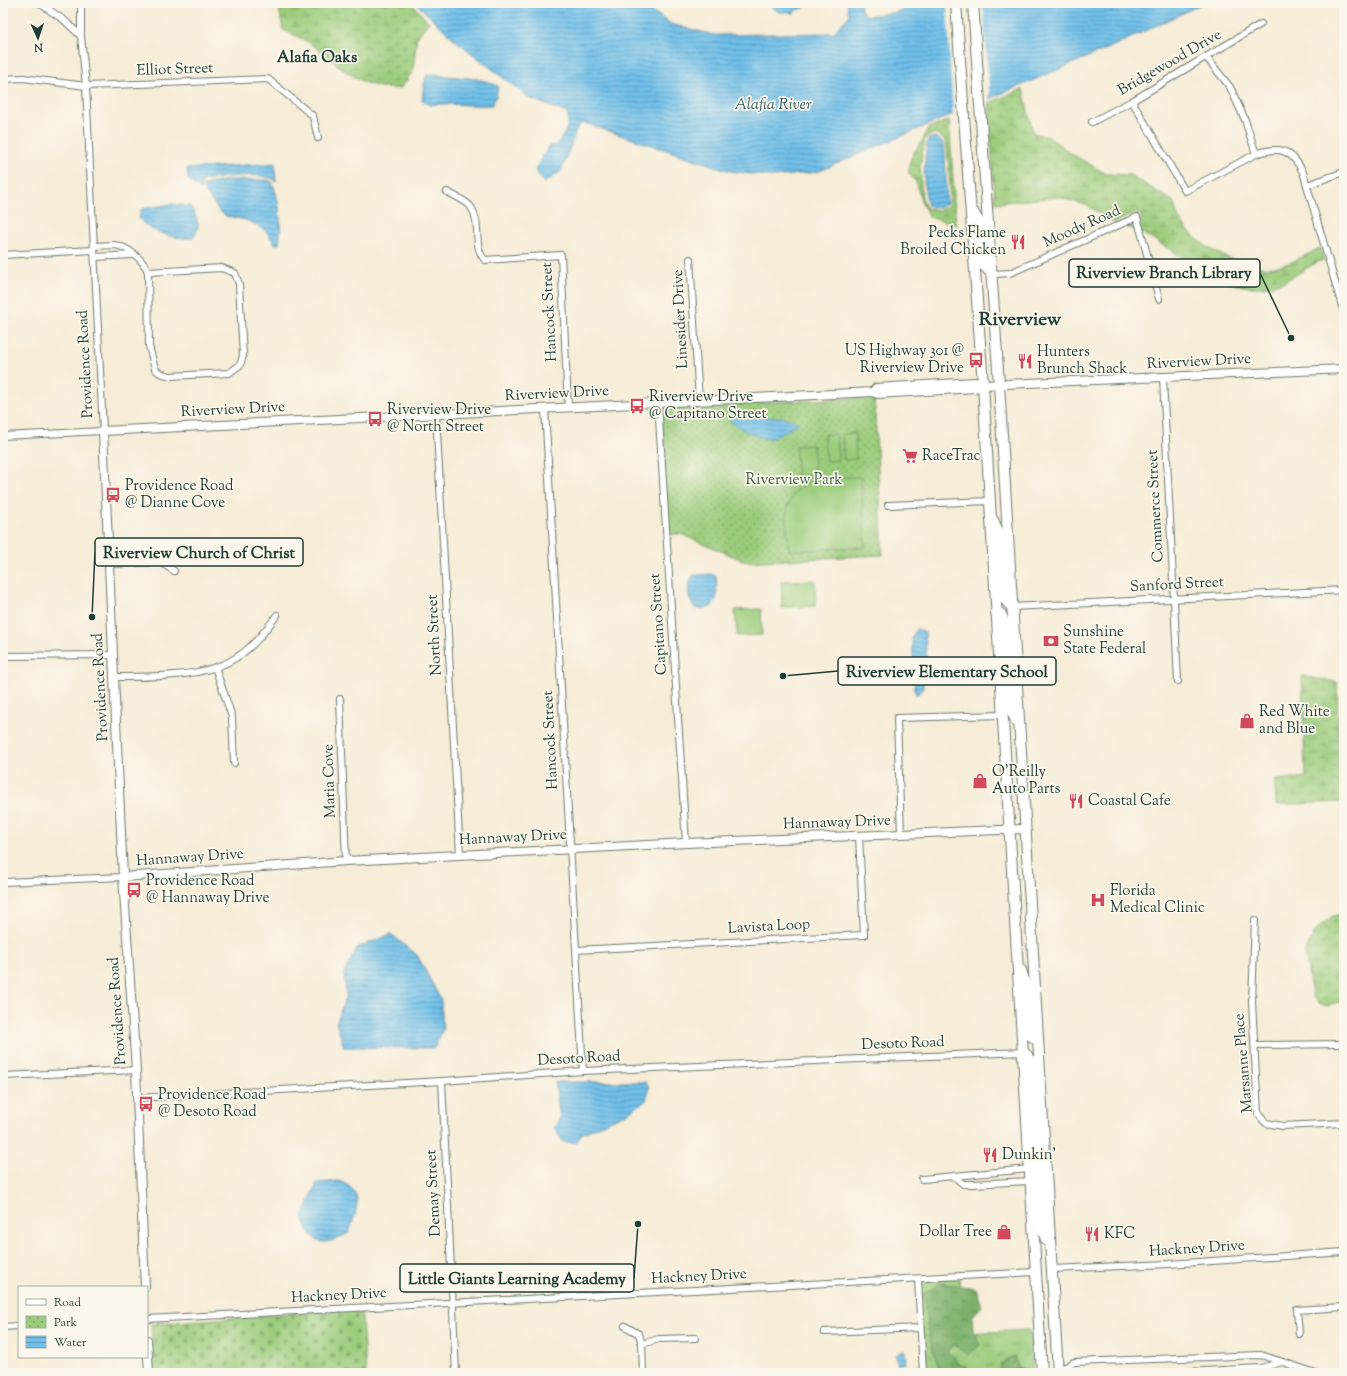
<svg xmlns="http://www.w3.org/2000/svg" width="1347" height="1376" viewBox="0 0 1347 1376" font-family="'Sorts Mill Goudy',serif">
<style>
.grass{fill:url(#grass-tufts);stroke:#5d8458}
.forest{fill:url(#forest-crowns);stroke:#4e7650}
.wetland{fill:url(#wetland-marsh);stroke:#5d8458;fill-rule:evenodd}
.cemetery{fill:url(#cemetery-stones);stroke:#5d8458}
.park{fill:url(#park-dots);stroke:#5d8458}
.garden{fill:#9bcc7b;stroke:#5d8458}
.water{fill:url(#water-rules);stroke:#477e8f}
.pier{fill:#f6ecd7}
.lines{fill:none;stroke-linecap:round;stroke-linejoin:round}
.minor-casing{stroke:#6a7a6d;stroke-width:8}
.tertiary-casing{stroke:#6a7a6d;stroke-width:10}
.primary-casing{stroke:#6a7a6d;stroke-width:12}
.minor{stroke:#fff;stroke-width:6}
.tertiary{stroke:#fff;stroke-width:8}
.primary{stroke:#fff;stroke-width:10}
.labels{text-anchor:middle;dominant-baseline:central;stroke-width:3.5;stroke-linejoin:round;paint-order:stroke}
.street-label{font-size:15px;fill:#1f3d34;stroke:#fbf7ec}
.poi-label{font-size:15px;fill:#1f3d34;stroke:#fbf7ec;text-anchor:start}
.park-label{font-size:15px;fill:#3e6146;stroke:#fbf7ec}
.neighbourhood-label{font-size:16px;font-weight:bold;fill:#1f3d34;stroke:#fbf7ec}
.water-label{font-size:16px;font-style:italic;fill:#335e62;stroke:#fbf7ec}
.district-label{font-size:19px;font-weight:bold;fill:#1f3d34;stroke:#fbf7ec}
.leader{fill:none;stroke:#1f3d34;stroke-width:1.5}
.callout-dot{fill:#1f3d34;stroke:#fbf7ec;stroke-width:1.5}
.callout{fill:#fbf7ec;stroke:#1f3d34;stroke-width:1.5}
.callout-label{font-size:16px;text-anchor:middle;font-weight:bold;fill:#1f3d34}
</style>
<defs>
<pattern id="grass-tufts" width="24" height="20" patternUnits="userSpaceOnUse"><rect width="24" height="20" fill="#9bcc7b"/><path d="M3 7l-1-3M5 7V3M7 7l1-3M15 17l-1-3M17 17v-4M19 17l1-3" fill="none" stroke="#7ea766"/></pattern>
<pattern id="forest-crowns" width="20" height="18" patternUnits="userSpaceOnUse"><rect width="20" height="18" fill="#7cb06b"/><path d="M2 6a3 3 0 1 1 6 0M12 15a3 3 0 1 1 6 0" fill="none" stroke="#659059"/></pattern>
<pattern id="wetland-marsh" width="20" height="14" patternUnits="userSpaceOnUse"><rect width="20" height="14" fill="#9bcc7b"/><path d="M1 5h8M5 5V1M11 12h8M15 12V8" fill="none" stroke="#7ea766"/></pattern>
<pattern id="cemetery-stones" width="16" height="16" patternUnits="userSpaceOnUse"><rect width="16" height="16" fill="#9bcc7b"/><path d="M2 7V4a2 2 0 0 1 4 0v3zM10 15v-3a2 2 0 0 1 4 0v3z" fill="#7ea766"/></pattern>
<pattern id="park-dots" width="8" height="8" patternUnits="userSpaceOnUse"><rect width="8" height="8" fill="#9bcc7b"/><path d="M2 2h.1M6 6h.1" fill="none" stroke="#7ea766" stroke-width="1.8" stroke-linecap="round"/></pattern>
<pattern id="water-rules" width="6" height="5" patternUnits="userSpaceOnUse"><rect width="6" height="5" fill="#6fbfea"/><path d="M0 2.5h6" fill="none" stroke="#5b9cbe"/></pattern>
</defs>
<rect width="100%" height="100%" fill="#fbf7ec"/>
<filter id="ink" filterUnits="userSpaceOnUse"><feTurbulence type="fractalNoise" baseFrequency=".025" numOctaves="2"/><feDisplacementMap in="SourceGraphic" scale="8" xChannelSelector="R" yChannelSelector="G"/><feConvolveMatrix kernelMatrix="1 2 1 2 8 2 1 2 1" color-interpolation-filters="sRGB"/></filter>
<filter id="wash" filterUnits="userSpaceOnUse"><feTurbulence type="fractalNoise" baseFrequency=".012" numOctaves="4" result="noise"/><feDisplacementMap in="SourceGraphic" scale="16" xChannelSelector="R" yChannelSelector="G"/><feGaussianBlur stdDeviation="0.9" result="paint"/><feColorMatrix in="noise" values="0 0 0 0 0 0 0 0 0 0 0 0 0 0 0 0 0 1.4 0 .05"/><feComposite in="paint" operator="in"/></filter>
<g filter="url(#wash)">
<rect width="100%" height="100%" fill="#f6ecd7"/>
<polygon class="grass" points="959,1278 964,1333 1030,1330 1033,1373 925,1373 918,1279"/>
<g class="forest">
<path d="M940,1283L976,1288L982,1306L972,1317L973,1329L980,1345L968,1355L954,1345L947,1351L958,1362L976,1373H942C930,1349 925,1321 924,1294Z"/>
<polygon points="1014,1357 1022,1373 998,1373 1001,1364"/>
</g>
<g class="wetland">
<path d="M278,3H411L429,22L417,36L413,71L401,88C360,91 340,65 310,43C302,38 292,34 283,30Z"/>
<path d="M1023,89L1033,133L1049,137L1070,153L1106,174L1130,175L1173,201C1175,206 1176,213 1179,218C1194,246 1247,274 1279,266C1293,263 1307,254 1320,248L1324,260L1317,262C1304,269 1290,280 1277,284C1222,302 1174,242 1126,227L1142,220L1139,212L1114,223L1088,206L1059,197L995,203L989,103Z"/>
<path d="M949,120L956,225L929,217L921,201L916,182L909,173V164L914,152L924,138L927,129ZM935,133C938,135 943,138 945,141C949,148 950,193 950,204L939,211L926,208L922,197L920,167L925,138Z"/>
<polygon points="1302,676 1337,682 1339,767 1343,802 1276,805 1275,780 1307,777 1305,773"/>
<polygon points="1344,913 1344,1000 1327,1006 1319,1003 1312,996 1305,953 1314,934 1322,924 1333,916"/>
</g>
<polygon class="cemetery" points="361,1308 366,1373 153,1373 151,1324"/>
<polygon class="park" points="874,397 883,555 747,562 681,534 668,534 661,408"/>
<g class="garden">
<polygon points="855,433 856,459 844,460 842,434"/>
<polygon points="836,434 838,460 826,461 824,435"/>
<polygon points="813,445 814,475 797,476 796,446"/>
<path d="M861,477L865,547L789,551C788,538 786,525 787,513C790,474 833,478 861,477Z"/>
<polygon points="815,580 816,606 782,608 781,581"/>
<polygon points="761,609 762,635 737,636 735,610"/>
</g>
<g class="water">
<path d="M416,3H640L671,24L714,35L833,33L849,16L847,3H860L861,10L867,16L896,12L922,3H1204L1107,49L817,172L774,177L730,171L584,123L578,126L561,171L544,183L535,169L550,145L555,146C563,137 571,126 567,113L529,98L455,40Z"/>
<polygon points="766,3 803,3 804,8 796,10 793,14 790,12 779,12"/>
<path d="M434,74C457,79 477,75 498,86L496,97L492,105C471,107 450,102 429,105L422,100L424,84L427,75Z"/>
<path d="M935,137L942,142L945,153L947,203L939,208L928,206C922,184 924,161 928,139Z"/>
<path d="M275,163L276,182C268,170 217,178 203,180L201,184V190L188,180L187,169Z"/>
<path d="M227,180H268L272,182C280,200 282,224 279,244H275L266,231L257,225L246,220L226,216L219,211L204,190V185Z"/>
<path d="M171,204L190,206C197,218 203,227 192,238C173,239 152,233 139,219L141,209Z"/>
<polygon points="782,417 795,421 798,424 773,438 766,439 747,432 729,421 733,418"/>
<path d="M711,574L716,576L717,597L711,607L696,609C687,602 686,583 694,575Z"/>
<polygon points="916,629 921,630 925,633 927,667 924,673 923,688 917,695 915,693 912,638"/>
<polygon points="391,934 417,955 441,1000 443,1030 434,1048 344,1047 336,1023 346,996 344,973 357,948"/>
<polygon points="555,1082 645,1082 649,1087 646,1101 625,1114 581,1134 577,1142 563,1142 554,1127 560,1118"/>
<path d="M338,1181C367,1190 356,1211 349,1233C322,1247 313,1247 303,1216L317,1183Z"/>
<polygon points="904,1350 906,1355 906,1363 898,1365 896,1354"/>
</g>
<polygon class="pier" points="947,3 983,3 989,86 989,102 953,117"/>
</g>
<g filter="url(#ink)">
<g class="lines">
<defs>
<g id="minor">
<polyline points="81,3 81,36"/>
<polyline points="1206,57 1230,87 1245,120 1256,154"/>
<polyline points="3,79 23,78 86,86 268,79 313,116 318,138"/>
<path d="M1132,101L1185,191L1256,154C1280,146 1291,149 1303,172L1344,313"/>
<polyline points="1092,122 1132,101 1261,24"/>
<polyline points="1307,185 1344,172"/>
<path d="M447,192C454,196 466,200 471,207C482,223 472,247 485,260L561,255L568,408"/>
<path d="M94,246C100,246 107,245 114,245C127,246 144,260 148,272L149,346L155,369L160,373L170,376L229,373L240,365L243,356L239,284L235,273L222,268L148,272"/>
<polyline points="3,255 94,250"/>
<polyline points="95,257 133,255"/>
<polyline points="690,259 699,401"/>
<polyline points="992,274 1010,273 1137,217 1159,299"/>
<polyline points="1163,378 1178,681"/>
<polyline points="658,403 686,843"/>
<polyline points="545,409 583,1071"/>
<polyline points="436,414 460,855"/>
<polyline points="3,436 103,431 86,86 81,36 64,20 39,3"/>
<polyline points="888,505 990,501"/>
<polyline points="109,564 160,562 174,571"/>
<polyline points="1012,607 1344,590"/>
<polyline points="3,656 113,655"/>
<polyline points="215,667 232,717 234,763"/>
<path d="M114,677C150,677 206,678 237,657C253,647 266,630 277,615"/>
<polyline points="340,699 346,861"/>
<polyline points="901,834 897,718 1002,715"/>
<polyline points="3,882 123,877"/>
<polyline points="1255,920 1252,1002 1258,1114 1266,1123 1283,1126 1344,1123"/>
<polyline points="576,950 864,935 859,837"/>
<polyline points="1255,1045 1344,1044"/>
<polyline points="3,1076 136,1070"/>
<polyline points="442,1081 456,1373"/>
<polyline points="137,1098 442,1081 583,1071 1023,1052"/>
<polyline points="954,1176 963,1184 973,1184 1030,1181"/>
<polyline points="922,1179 1029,1169"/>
<polyline points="1052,1269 1169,1264 1344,1252"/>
<polyline points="918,1279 923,1373"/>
<polyline points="147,1319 1036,1272"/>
<polyline points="625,1326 639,1334 642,1344 643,1373"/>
<polyline points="3,1327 19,1326"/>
<polyline points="824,1332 920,1328"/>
<polyline points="1299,1334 1297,1310 1344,1307"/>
<polyline points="642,1344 659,1339 695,1338"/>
<polyline points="1058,1371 1074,1362 1261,1355 1316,1373"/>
<polyline points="1018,1373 1061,1372"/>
<polyline points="1167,1373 1261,1368 1282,1362"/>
</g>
<g id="tertiary">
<polyline points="873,392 876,388 975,382 983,385 1344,369"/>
<polyline points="123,877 346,861 686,843 1025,829"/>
<polyline points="145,1287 136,1070 123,877 103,431 873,392 877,394 975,388 983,385"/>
<polyline points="147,1340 149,1373"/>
</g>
<g id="primary">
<polyline points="956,3 983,385 1042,1373"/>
<polyline points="973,3 999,384 1058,1373"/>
<polyline points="972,210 979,222 982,264 992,274"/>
<polyline points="993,520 999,533 1003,594 1006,601 1012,607"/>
<polyline points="996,612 1001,614 1004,622 1010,707 1016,721"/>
<polyline points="1021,970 1028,992 1030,1031 1031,1036 1038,1041"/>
<polyline points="1023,1052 1027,1055 1031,1063 1035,1119 1040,1135"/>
<polyline points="1033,1127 1036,1134 1038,1168 1041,1171 1046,1172"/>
<polyline points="1029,1169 1036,1175 1038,1181 1041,1224 1046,1240"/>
</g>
</defs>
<use href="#minor" class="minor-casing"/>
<use href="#tertiary" class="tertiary-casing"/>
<use href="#primary" class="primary-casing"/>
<use href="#minor" class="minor"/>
<use href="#tertiary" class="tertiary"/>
<use href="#primary" class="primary"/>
</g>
</g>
<defs>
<symbol id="restaurant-bare" viewBox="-9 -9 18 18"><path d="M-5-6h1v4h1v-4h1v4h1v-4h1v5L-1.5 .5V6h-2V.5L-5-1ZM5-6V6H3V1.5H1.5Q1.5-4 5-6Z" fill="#d1495b" stroke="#fbf7ec" stroke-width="2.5" paint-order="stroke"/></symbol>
<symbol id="bus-bare" viewBox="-9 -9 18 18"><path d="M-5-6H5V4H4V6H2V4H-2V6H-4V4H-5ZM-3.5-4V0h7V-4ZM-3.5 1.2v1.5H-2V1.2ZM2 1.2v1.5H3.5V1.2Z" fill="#d1495b" stroke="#fbf7ec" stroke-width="2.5" paint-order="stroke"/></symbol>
<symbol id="supermarket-bare" viewBox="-9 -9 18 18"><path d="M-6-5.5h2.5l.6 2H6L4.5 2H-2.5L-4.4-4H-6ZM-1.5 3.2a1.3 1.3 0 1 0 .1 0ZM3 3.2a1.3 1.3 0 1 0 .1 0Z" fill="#d1495b" stroke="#fbf7ec" stroke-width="2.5" paint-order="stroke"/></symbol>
<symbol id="bank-bare" viewBox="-9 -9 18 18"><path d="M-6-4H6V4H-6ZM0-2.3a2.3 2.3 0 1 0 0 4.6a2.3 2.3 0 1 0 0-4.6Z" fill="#d1495b" stroke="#fbf7ec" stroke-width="2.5" paint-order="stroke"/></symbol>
<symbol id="shop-bare" viewBox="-9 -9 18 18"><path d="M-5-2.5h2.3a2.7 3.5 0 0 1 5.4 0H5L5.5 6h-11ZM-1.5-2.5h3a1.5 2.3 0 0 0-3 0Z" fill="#d1495b" stroke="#fbf7ec" stroke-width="2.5" paint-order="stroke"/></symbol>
<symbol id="hospital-bare" viewBox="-9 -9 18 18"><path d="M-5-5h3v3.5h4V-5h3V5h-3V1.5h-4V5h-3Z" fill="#d1495b" stroke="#fbf7ec" stroke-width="2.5" paint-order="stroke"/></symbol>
</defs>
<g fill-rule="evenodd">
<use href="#restaurant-bare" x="1007" y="231" width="22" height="22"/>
<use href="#bus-bare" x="965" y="349" width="22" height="22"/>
<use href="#restaurant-bare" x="1014" y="350" width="22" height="22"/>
<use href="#bus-bare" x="626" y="395" width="22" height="22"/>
<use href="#bus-bare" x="364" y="408" width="22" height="22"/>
<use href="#supermarket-bare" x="899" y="445" width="22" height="22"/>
<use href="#bus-bare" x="102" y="484" width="22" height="22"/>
<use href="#bank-bare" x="1040" y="630" width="22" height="22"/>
<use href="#shop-bare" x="1236" y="710" width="22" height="22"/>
<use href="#shop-bare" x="969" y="770" width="22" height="22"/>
<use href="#restaurant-bare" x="1065" y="790" width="22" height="22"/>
<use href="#bus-bare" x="123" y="879" width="22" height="22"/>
<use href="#hospital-bare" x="1087" y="889" width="22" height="22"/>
<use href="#bus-bare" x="135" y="1093" width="22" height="22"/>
<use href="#restaurant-bare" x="979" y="1144" width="22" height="22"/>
<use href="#shop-bare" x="993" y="1221" width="22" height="22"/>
<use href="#restaurant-bare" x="1081" y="1223" width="22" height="22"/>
</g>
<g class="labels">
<g class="street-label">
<text transform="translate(1170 63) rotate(-30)">Bridgewood Drive</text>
<text transform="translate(175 70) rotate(-2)">Elliot Street</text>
<text transform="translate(1082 227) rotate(-24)">Moody Road</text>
<text transform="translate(550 312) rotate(-93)">Hancock Street</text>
<text transform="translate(681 319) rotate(-93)">Linesider Drive</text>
<text transform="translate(1199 362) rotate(-3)">Riverview Drive</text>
<text transform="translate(86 364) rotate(-93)">Providence Road</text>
<text transform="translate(557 394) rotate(-3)">Riverview Drive</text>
<text transform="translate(233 410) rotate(-3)">Riverview Drive</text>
<text transform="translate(1156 506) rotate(-93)">Commerce Street</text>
<text transform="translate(1177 585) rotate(-3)">Sanford Street</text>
<text transform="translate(659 624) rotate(-94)">Capitano Street</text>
<text transform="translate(435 635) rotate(-93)">North Street</text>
<text transform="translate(101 687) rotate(-93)">Providence Road</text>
<text transform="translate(551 740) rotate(-93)">Hancock Street</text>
<text transform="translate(330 781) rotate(-92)">Maria Cove</text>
<text transform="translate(837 823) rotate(-2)">Hannaway Drive</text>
<text transform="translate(513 838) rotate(-3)">Hannaway Drive</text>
<text transform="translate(190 858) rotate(-4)">Hannaway Drive</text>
<text transform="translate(769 927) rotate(-3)">Lavista Loop</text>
<text transform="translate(118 1011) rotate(-94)">Providence Road</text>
<text transform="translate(903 1044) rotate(-2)">Desoto Road</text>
<text transform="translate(579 1059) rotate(-3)">Desoto Road</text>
<text transform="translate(1244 1063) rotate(-95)">Marsanne Place</text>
<text transform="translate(434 1193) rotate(-93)">Demay Street</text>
<text transform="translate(1197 1249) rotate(-4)">Hackney Drive</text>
<text transform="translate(699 1277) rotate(-3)">Hackney Drive</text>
<text transform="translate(339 1296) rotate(-3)">Hackney Drive</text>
</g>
<g class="poi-label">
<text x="1006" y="233" text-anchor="end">Pecks Flame<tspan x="1006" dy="17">Broiled Chicken</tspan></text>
<text x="964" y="351" text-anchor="end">US Highway 301 @<tspan x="964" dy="17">Riverview Drive</tspan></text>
<text x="1037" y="352">Hunters<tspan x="1037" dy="17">Brunch Shack</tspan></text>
<text x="649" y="397">Riverview Drive<tspan x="649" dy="17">@ Capitano Street</tspan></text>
<text x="387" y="410">Riverview Drive<tspan x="387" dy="17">@ North Street</tspan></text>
<text x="922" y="456">RaceTrac</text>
<text x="125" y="486">Providence Road<tspan x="125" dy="17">@ Dianne Cove</tspan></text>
<text x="1063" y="632">Sunshine<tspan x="1063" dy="17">State Federal</tspan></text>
<text x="1259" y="712">Red White<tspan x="1259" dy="17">and Blue</tspan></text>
<text x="992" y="772">O'Reilly<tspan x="992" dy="17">Auto Parts</tspan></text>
<text x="1088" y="801">Coastal Cafe</text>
<text x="146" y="881">Providence Road<tspan x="146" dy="17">@ Hannaway Drive</tspan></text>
<text x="1110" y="891">Florida<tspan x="1110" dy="17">Medical Clinic</tspan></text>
<text x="158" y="1095">Providence Road<tspan x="158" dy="17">@ Desoto Road</tspan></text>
<text x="1002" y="1155">Dunkin'</text>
<text x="992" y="1232" text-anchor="end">Dollar Tree</text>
<text x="1104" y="1234">KFC</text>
</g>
<g class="park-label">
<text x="794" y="480">Riverview Park</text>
</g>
<g class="neighbourhood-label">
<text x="317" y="58">Alafia Oaks</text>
</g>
<g class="water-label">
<text x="773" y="105">Alafia River</text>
</g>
<g class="district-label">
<text x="1020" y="320">Riverview</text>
</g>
</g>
<path class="leader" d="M1291 338L1260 273M92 617L95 552M783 676L838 671M638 1224L634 1278"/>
<g class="callout-dot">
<circle cx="1291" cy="338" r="4"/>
<circle cx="92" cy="617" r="4"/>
<circle cx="783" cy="676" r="4"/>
<circle cx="638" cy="1224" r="4"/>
</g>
<g class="callout">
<rect x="1069" y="259" width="191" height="28" rx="4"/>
<rect x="95" y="538" width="208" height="28" rx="4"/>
<rect x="838" y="657" width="218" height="28" rx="4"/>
<rect x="400" y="1264" width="234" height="28" rx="4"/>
</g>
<g class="callout-label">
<text x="1164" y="278">Riverview Branch Library</text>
<text x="199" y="558">Riverview Church of Christ</text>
<text x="947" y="677">Riverview Elementary School</text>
<text x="517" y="1284">Little Giants Learning Academy</text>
</g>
<rect width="1347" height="1376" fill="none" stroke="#fbf7ec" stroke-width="16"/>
<rect x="18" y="1286" width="130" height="72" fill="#fbf7ec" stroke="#a3ada2"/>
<rect x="26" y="1299" width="20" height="6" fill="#ffffff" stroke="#a3ada2"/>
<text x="54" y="1306" font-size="12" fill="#1f3d34">Road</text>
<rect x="26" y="1316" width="20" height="12" fill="url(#park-dots)" stroke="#a3ada2"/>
<text x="54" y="1326" font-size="12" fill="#1f3d34">Park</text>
<rect x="26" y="1336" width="20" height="12" fill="url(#water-rules)" stroke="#a3ada2"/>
<text x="54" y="1346" font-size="12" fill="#1f3d34">Water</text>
<g transform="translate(38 38) rotate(177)" stroke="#fbf7ec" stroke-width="3" paint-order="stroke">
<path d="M0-3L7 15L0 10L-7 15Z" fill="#1f3d34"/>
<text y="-6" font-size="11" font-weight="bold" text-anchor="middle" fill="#1f3d34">N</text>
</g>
</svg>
